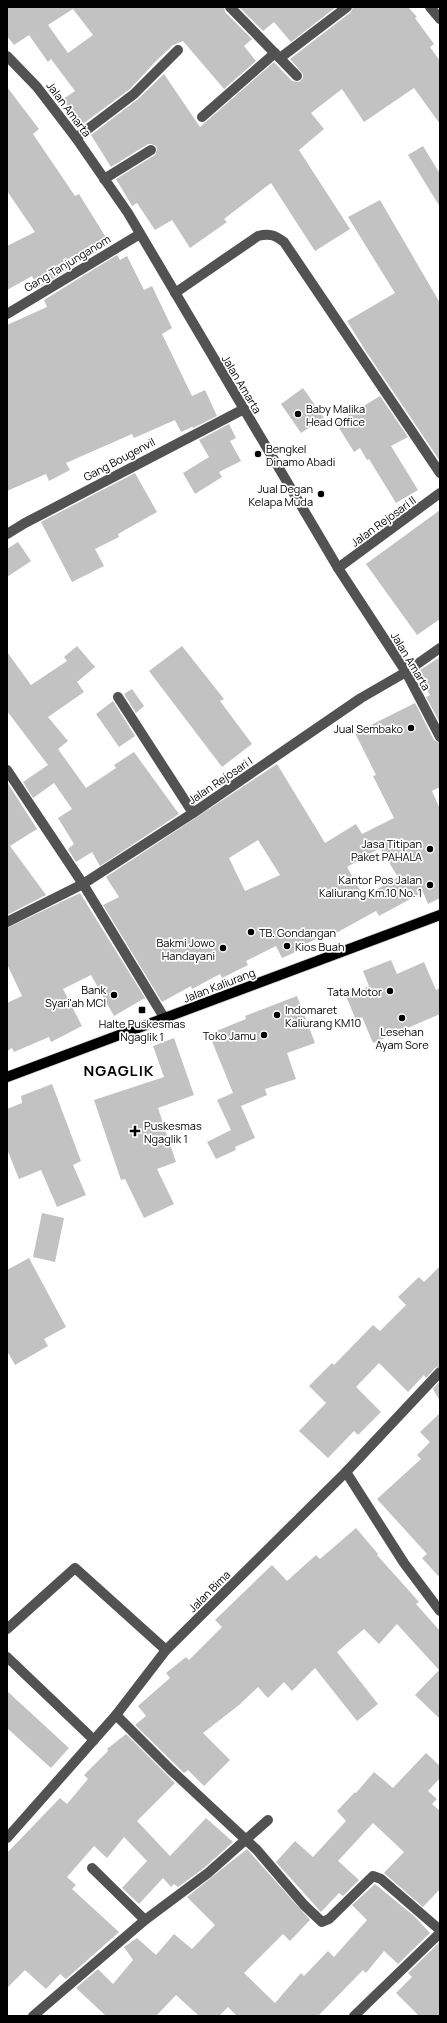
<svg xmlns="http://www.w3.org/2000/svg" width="447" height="2023" viewBox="0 0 447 2023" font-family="Manrope,sans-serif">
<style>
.building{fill:#c2c2c2;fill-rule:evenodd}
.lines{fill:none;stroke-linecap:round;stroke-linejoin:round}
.major-casing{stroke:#dbdbdb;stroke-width:12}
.minor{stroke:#525252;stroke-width:10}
.major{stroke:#000;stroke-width:10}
.poi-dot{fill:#000;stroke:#fff;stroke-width:1.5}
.labels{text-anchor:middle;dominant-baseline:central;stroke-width:3.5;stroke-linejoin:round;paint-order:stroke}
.street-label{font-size:11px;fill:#000;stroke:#fff}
.poi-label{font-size:11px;fill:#000;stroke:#fff;text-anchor:end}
.district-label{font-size:15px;font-weight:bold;letter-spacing:1px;fill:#000;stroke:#fff}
</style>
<rect width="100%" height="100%" fill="#fff"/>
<g class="building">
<path d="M7,7H224L225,12L252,39L244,46L256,61L224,89L183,41L173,45L156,61L130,89L80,126L63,99L75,91L51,59L48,62L29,35L14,45L7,36ZM73,9L93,35L68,53L48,25Z"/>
<polygon points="239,7 336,7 291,42 274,22 263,31"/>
<polygon points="353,7 408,7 417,17 415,18 434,44 430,47 440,61 440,124 414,88 364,122 342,89 311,113 324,129 299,150 350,229 315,251 271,183 224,219 227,222 190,248 172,220 155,230 137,203 132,206 116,179 155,155 157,150 156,146 151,144 148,144 111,167 91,135 138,99 164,74 200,127 274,62 292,81 299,82 303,78 303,74 290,59 351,12"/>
<polygon points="7,87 39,129 33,134 75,196 79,194 110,244 38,288 32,276 7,290 7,246 35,232 7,191"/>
<polygon points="423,146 440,174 440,207 408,155"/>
<polygon points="380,200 440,303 440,461 365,350 347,321 395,293 348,217"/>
<polygon points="117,255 120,260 127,256 144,290 152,286 172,328 162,334 192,396 205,390 217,416 193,428 192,427 181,432 175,420 134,438 132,434 66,463 70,470 49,481 46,474 7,491 7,325 47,307 44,300"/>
<polygon points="303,388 324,418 301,433 281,404"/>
<polygon points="380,396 408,437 391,446 418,490 396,503 369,459 367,460 360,448 354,452 336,423"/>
<polygon points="229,424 236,438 230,441 241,461 219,472 222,477 195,494 183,473 209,457 199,440"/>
<polygon points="135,473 157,512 118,534 119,537 95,549 104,566 72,582 41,522"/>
<polygon points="440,510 440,619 417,635 366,564"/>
<polygon points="18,542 31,561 7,577 7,549"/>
<polygon points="77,646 95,667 77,682 84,692 48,717 68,741 58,749 86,788 116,768 114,765 134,752 179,814 100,866 92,852 76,862 68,849 74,844 58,818 72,809 54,783 33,798 23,782 48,765 7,711 7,652 31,685 67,661 64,657"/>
<polygon points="182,646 224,699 220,701 252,744 222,767 149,671"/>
<polygon points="440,657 440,723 426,697 430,695 417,672"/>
<polygon points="132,689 144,706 136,713 124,694"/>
<polygon points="113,701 135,736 119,747 96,714"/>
<path d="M415,703L434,740L440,743V787L432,791L440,809V898L428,904L423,892L379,916L376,911L336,933L335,930L299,947L300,950L282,958L276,946L246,961L248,965L222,978L220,974L192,989L191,986L162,1002L103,905L119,897L106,877L277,764L325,843L356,824L362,834L394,818L373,776L376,775L355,733ZM258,840L280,875L245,891L229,858ZM380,848L398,877L364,897L347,867Z"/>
<polygon points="7,782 37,829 10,846 46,895 7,915"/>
<polygon points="80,893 145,998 114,1016 91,975 63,989 82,1026 51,1042 49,1037 14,1052 12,1048 7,1051 7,1003 22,996 7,964 7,928"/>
<polygon points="391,960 397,974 424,962 436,990 440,988 440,1014 373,1043 362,1017 356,1020 346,996 369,986 363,971"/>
<polygon points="297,996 315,1043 287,1053 296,1079 265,1089 267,1095 241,1106 255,1138 235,1147 236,1150 216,1159 207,1142 231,1130 217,1100 233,1093 209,1034 246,1019 245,1016"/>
<polygon points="174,1038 194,1095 158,1108 176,1162 157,1169 174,1204 144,1218 125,1179 121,1180 94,1100 164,1077 153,1046"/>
<polygon points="52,1084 81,1161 73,1165 86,1195 57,1207 41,1170 19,1179 7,1149 7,1109 22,1103 21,1096"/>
<polygon points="42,1213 64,1218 55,1262 33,1257"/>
<polygon points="29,1258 66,1327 44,1339 48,1346 15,1365 7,1351 7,1270"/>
<polygon points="440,1266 440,1366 435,1368 426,1378 424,1375 408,1392 379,1363 356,1387 381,1412 358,1435 354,1431 328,1458 299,1431 326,1403 309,1386 332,1363 334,1365 373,1325 380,1331 406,1305 398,1297 419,1277 424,1282"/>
<polygon points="440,1381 440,1401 433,1389"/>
<polygon points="440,1413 440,1578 422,1558 427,1554 377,1499 421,1459 417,1455 430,1442 420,1432"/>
<polygon points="356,1528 378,1554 377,1555 419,1602 416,1604 440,1631 440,1719 415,1695 439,1670 397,1624 379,1644 364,1629 337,1652 378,1704 357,1721 315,1668 292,1691 284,1682 268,1698 258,1687 239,1705 203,1733 230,1760 204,1786 188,1770 184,1773 135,1725 146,1716 138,1706 170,1678 166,1673 186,1657 189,1660 222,1627 215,1620 272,1565 287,1581 316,1555 320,1559"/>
<polygon points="7,1691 69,1748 51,1768 7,1728"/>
<polygon points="126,1734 175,1783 137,1821 170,1856 206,1818 233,1842 204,1868 178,1887 174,1884 171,1887 163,1878 139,1904 122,1888 147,1861 124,1837 107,1858 94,1846 67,1877 76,1885 72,1889 119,1932 66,1979 60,1974 46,1989 25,1970 7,1988 7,1853 60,1798 67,1804 88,1779 84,1775 108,1751 107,1749"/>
<polygon points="426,1753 440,1766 440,1778 428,1791 437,1799 432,1804 440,1811 440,1889 423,1907 384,1873 404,1852 373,1823 338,1861 359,1880 343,1896 339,1893 321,1912 276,1862 295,1841 313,1857 346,1821 337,1811 355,1792 356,1793 374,1772 393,1788"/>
<polygon points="247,1849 310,1920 290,1941 283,1934 244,1973 275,2003 301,1973 304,1976 328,1951 334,1957 367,1920 352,1905 375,1884 414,1916 430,1933 398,1964 384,1951 366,1973 363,1970 318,2016 237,2016 228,2007 219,2016 199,2016 176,1995 156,2016 106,2016 76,1988 98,1969 113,1984 133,1960 124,1947 137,1938 156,1955 174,1934 192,1949 215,1925 187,1897"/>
<polygon points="440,1942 440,2016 419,2016 396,1993 412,1977 408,1973"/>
</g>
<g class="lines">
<defs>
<polyline id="major" points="7,1077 440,915"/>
</defs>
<use href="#major" class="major-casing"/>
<g class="minor">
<polyline points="230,7 297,76"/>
<polyline points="430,7 440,19"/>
<polyline points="7,56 37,87 76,138 128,213 338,568 406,672 440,737"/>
<polyline points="280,58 347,7"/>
<polyline points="202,117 275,53"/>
<polyline points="76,138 134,94 178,50"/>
<polyline points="104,179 151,150"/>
<path d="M175,293L258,236C269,233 275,235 284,242L440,473"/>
<polyline points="7,314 140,234"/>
<polyline points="7,534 25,523 244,409"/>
<polyline points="338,568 440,493"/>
<polyline points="118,697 193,813"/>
<polyline points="7,770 83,884 165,1019"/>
<polyline points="7,922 83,884 193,813 361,698 406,672 440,648"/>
<polyline points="346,1472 404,1563 440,1611"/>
<polyline points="7,1629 75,1568 166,1650"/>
<polyline points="7,1657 94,1740"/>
<polyline points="116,1715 171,1770 257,1850 304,1905 322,1922 329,1919 373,1876 381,1879 440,1930"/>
<polyline points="7,1838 116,1715 166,1650 346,1472 440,1372"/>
<polyline points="92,1868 145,1920"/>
<polyline points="33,2016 145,1920 208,1873 268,1820"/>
<polyline points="354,2016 440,1933"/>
</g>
<use href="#major" class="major"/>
</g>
<g class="poi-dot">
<circle cx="298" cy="414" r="4"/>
<circle cx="258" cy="454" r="4"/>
<circle cx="321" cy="494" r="4"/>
<circle cx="411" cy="728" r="4"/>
<circle cx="430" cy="849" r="4"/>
<circle cx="430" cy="885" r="4"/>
<circle cx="251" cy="932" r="4"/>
<circle cx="287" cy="946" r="4"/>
<circle cx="223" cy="948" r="4"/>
<circle cx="390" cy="991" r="4"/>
<circle cx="114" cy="995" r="4"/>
<rect x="138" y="1006" width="8" height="8" rx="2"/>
<circle cx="277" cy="1015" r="4"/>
<circle cx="402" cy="1018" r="4"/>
<circle cx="264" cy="1035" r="4"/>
<path d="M133 1125h4v4h4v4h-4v4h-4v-4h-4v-4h4z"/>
</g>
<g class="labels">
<g class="street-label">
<text transform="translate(69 109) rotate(53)">Jalan Amarta</text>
<text transform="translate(67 263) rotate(-31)">Gang Tanjunganom</text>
<text transform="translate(242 384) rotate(59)">Jalan Amarta</text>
<text transform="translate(119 459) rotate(-28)">Gang Bougenvil</text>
<text transform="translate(383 521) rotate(-36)">Jalan Rejosari II</text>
<text transform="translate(411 661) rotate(59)">Jalan Amarta</text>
<text transform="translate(220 780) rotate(-34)">Jalan Rejosari I</text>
<text transform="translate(219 985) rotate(-21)">Jalan Kaliurang</text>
<text transform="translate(209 1591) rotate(-45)">Jalan Bima</text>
</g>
<g class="poi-label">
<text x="306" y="408" text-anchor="start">Baby Malika<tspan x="306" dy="13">Head Office</tspan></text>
<text x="266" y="448" text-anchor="start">Bengkel<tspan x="266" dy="13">Dinamo Abadi</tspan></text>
<text x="313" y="488">Jual Degan<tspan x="313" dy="13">Kelapa Muda</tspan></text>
<text x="403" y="728">Jual Sembako</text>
<text x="422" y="843">Jasa Titipan<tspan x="422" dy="13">Paket PAHALA</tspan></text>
<text x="422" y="879">Kantor Pos Jalan<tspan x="422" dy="13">Kaliurang Km.10 No. 1</tspan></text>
<text x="259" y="932" text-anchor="start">TB. Gondangan</text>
<text x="215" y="942">Bakmi Jowo<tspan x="215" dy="13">Handayani</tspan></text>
<text x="295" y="946" text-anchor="start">Kios Buah</text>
<text x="106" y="989">Bank<tspan x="106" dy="13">Syari'ah MCI</tspan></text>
<text x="382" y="991">Tata Motor</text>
<text x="285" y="1009" text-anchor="start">Indomaret<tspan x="285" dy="13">Kaliurang KM10</tspan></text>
<text x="142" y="1023" text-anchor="middle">Halte Puskesmas<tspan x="142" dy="13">Ngaglik 1</tspan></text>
<text x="402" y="1031" text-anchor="middle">Lesehan<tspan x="402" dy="13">Ayam Sore</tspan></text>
<text x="256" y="1035">Toko Jamu</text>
<text x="144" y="1125" text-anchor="start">Puskesmas<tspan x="144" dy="13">Ngaglik 1</tspan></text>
</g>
<g class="district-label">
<text x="119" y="1070">NGAGLIK</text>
</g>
</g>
<rect width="447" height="2023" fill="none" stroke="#000000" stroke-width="16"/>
</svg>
